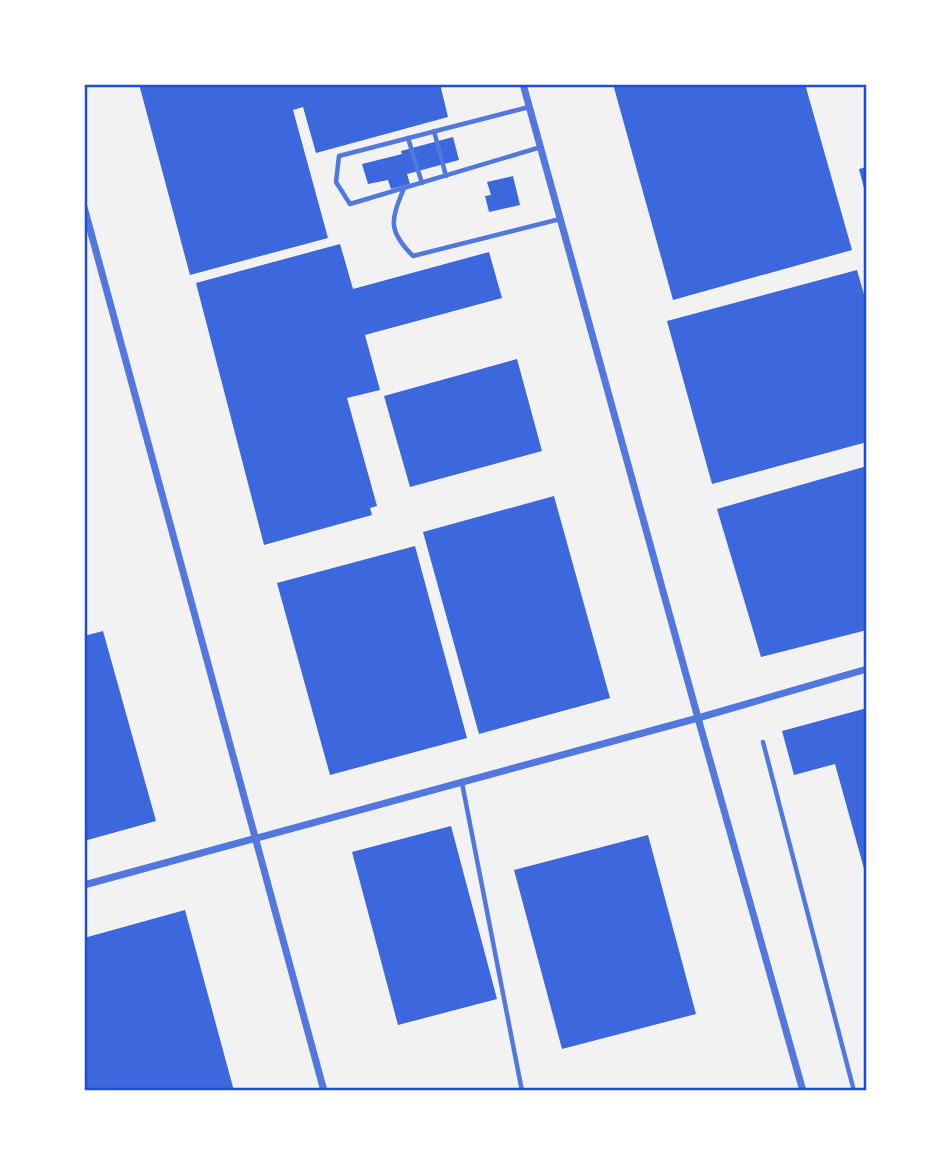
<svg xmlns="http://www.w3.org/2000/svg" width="951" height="1175" viewBox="0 0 951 1175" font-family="'Asap Condensed',sans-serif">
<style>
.building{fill:#3d67dc}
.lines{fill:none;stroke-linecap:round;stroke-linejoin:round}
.service{stroke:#5277de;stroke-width:4.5}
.minor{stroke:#5277de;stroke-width:7}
.neatline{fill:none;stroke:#1d4ed8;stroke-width:2.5}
</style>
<rect width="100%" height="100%" fill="#f2f2f2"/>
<g class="building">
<polygon points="139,84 440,84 448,117 316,153 303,107 293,110 328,238 190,275"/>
<polygon points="613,84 805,84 852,250 673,300"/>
<polygon points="453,137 459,160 407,174 410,184 391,189 388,180 368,184 362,164 402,154 401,151"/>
<polygon points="867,167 867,196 866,196 859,169"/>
<polygon points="513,176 520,205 489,212 485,196 491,195 487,182"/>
<polygon points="340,244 353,289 489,252 502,298 365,335 380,390 347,398 377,506 370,508 372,515 264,545 196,283"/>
<polygon points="857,270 867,305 867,442 712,484 667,321"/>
<polygon points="517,359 542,451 410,487 384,396"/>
<polygon points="867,466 867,630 761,657 717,509"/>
<polygon points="554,496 610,698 479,734 423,532"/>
<polygon points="415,546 467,738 330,775 277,583"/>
<polygon points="103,631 156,821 84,841 84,636"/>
<polygon points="867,708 867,876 866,876 835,764 794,775 782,731"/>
<polygon points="451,826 497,999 398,1025 352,852"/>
<polygon points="648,835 696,1014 562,1049 514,870"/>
<polygon points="185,910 234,1091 88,1091 84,1078 84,938"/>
</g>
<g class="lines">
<g class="service">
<polyline points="529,107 339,156 336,182 350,204 541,147"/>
<polyline points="434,131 446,176"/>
<polyline points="408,138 422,183"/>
<path d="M404,188C391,220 387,230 413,256L560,219"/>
<polyline points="763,742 854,1091"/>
<polyline points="462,783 522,1091"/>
</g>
<g class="minor">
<polyline points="523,84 698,718 803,1091"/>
<polyline points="84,207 324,1091"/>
<polyline points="84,885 698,718 867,669"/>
</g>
</g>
<rect width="951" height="1175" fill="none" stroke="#ffffff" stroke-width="172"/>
<rect x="86" y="86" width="779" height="1003" class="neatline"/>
</svg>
